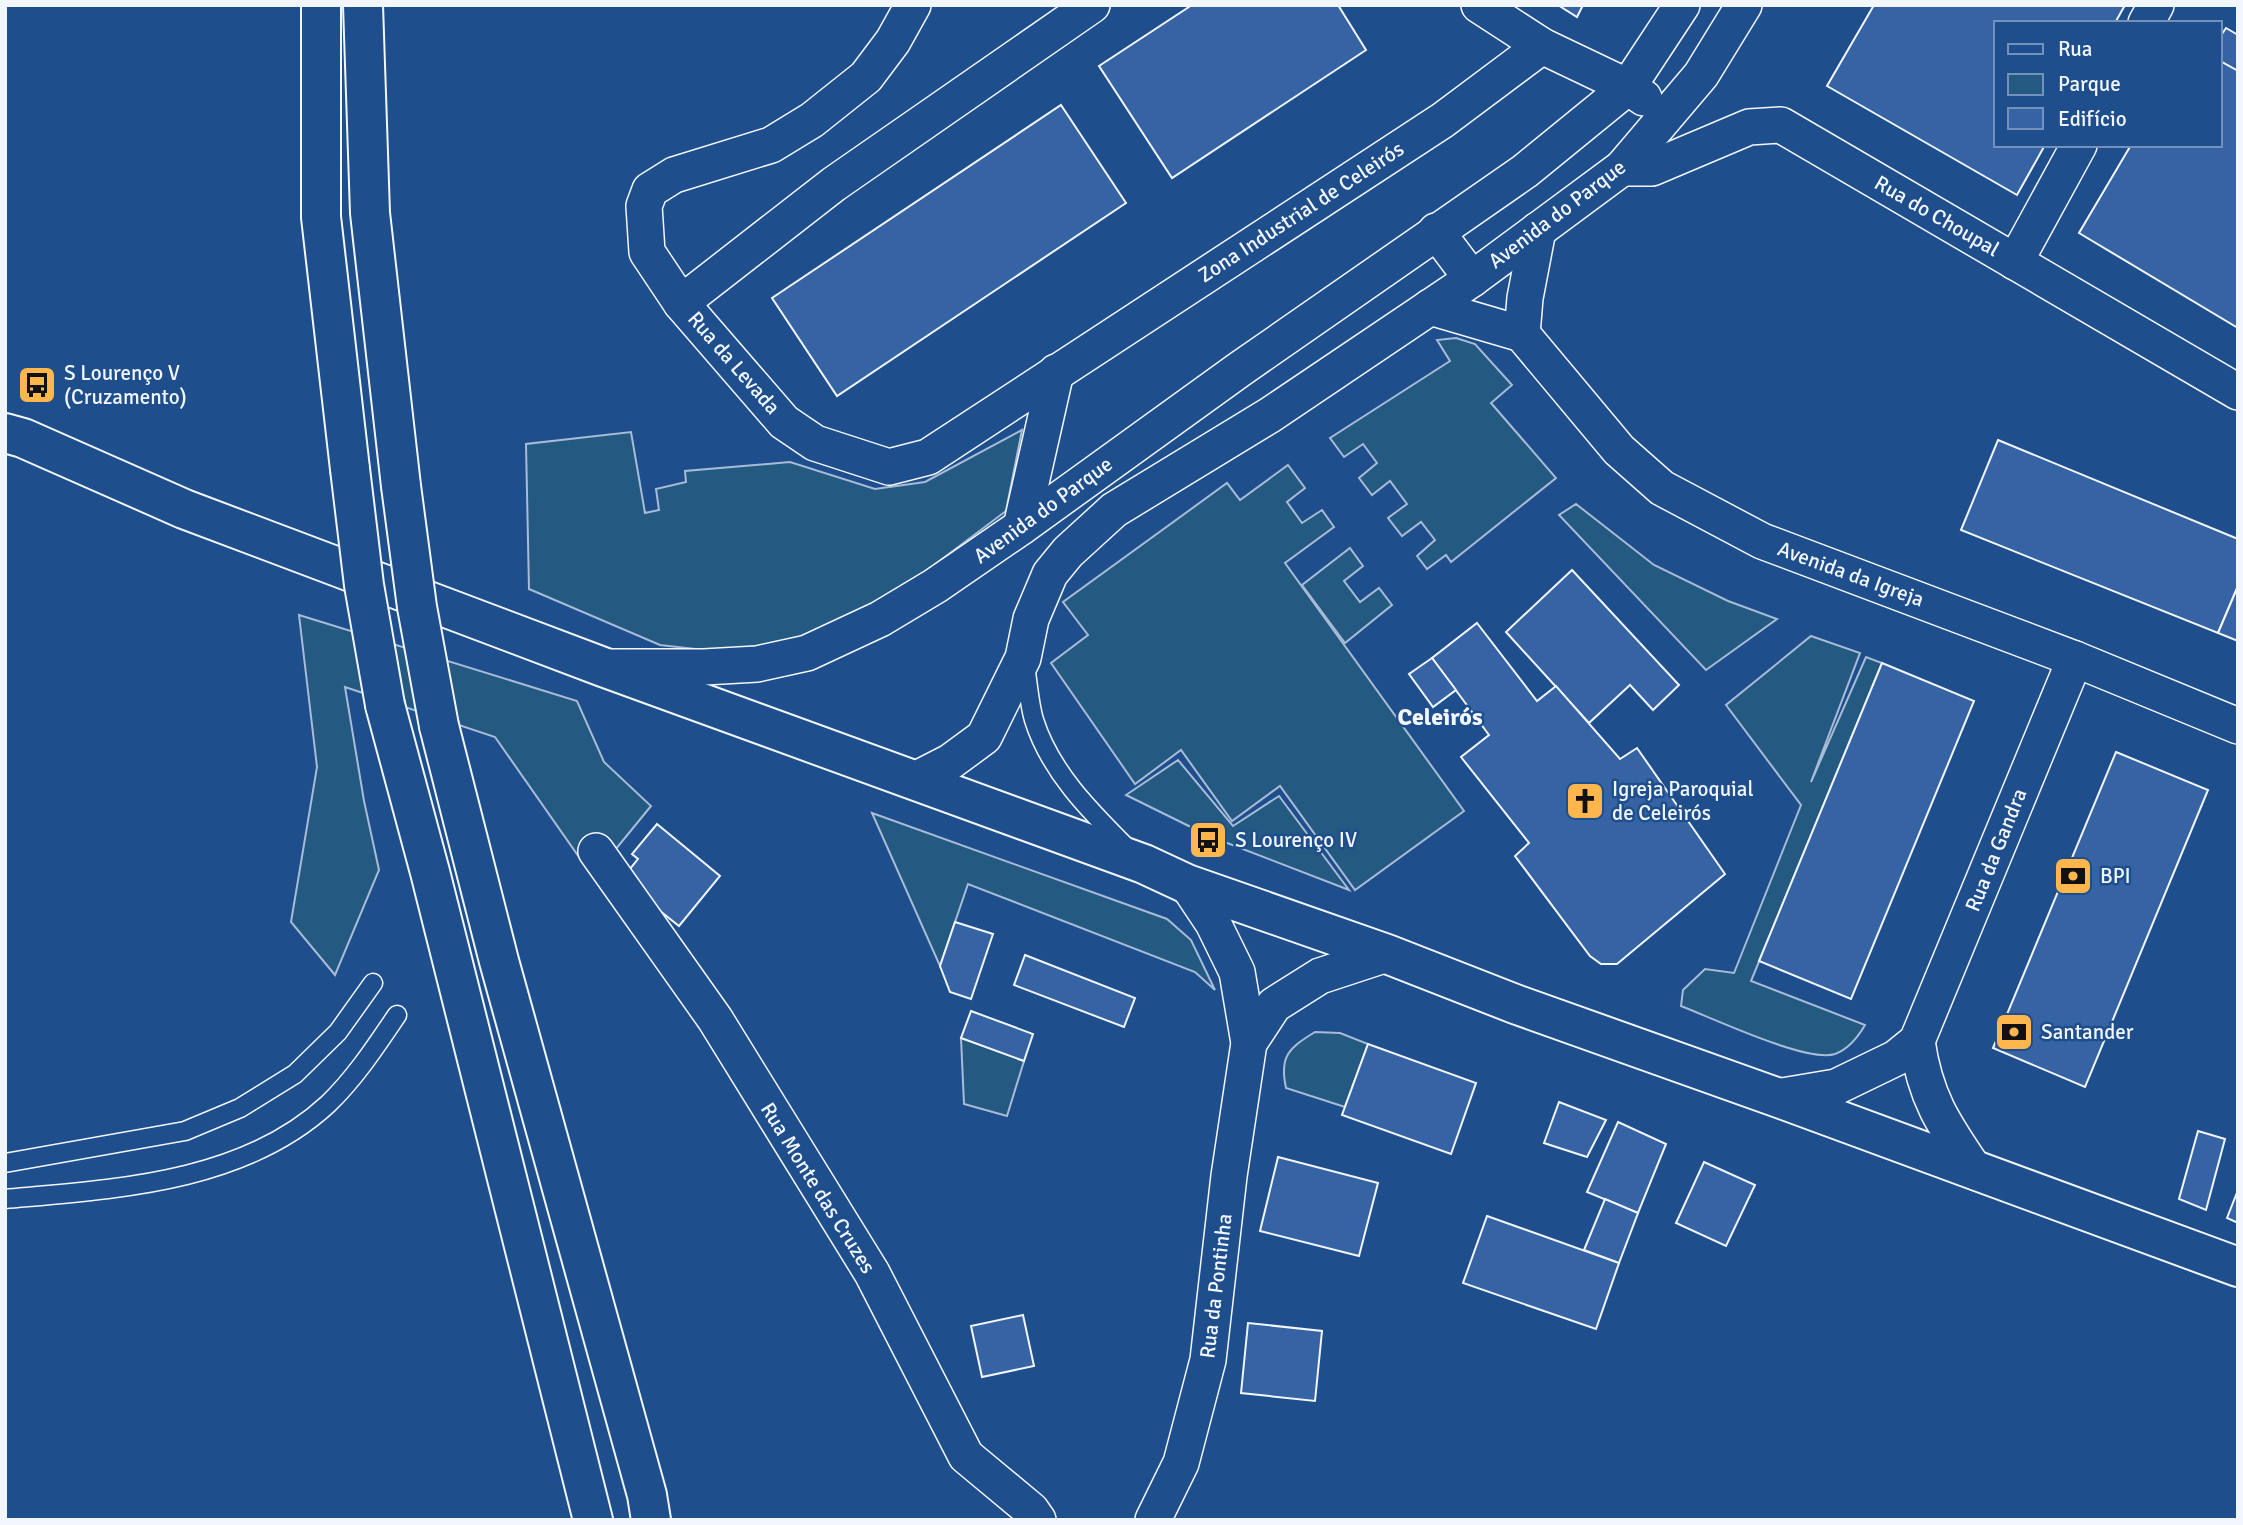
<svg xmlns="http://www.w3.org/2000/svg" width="2243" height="1525" viewBox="0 0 2243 1525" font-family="Signika,sans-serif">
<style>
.green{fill:#245a82;stroke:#a8bbd7;stroke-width:2}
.building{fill:#3563a3;stroke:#f2f6ff;stroke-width:2}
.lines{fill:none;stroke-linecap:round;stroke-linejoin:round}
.service-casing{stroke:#f2f6ff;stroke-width:21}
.minor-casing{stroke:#f2f6ff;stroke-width:38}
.primary-casing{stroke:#f2f6ff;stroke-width:42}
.motorway-casing{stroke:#f2f6ff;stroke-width:42}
.service{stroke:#1f4e8c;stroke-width:18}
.minor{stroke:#1f4e8c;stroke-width:35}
.primary{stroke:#1f4e8c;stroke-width:38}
.motorway{stroke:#1f4e8c;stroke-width:38}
.motorway-bridge-casing{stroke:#f2f6ff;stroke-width:42;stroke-linecap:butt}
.motorway-bridge{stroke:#1f4e8c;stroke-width:38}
.labels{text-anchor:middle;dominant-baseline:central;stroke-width:5;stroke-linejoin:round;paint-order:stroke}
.street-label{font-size:21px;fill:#f2f6ff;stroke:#1f4e8c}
.poi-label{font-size:21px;fill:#f2f6ff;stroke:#1f4e8c;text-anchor:start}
.quarter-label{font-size:24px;font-weight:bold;fill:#f2f6ff;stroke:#1f4e8c}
</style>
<rect width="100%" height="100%" fill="#1f4e8c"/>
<g class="green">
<polygon points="1456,338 1475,344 1512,385 1491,403 1556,478 1451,562 1446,555 1427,569 1417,556 1435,540 1421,522 1402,536 1388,518 1407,504 1390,481 1372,495 1359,478 1377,463 1363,444 1344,457 1330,438 1450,361 1437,340"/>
<polygon points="1022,430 1006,511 881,605 829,629 774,644 713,651 660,645 529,589 526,444 631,432 645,513 659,510 656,489 686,482 685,471 790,462 875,489 925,482"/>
<polygon points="1288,465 1305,488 1287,502 1302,523 1322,510 1334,527 1285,563 1464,811 1355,890 1280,786 1232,821 1181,750 1135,784 1051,663 1088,635 1063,602 1227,483 1240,500"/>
<polygon points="1576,504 1654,565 1728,601 1777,619 1706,670 1559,515"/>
<polygon points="1350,548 1363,566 1344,581 1360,602 1379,588 1392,605 1345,643 1302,585"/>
<polygon points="299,615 577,701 604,762 651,806 593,877 495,737 345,687 364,801 379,870 335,975 291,922 317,767"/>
<path d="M1811,636L1860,653L1811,782L1866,657L1882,663L1751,981L1865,1025C1858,1037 1849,1049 1835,1054C1807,1063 1712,1018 1681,1006L1683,990L1705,969L1734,973L1801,805L1726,705Z"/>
<polygon points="1178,760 1233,826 1279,796 1349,890 1209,836 1126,795"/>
<polygon points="872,813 1167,919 1191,940 1215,990 1195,972 968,884 940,966"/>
<path d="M1315,1032L1340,1033L1368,1044L1345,1107L1286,1088C1279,1056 1289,1048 1315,1032Z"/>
<polygon points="961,1038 1024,1061 1007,1116 964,1104"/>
</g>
<g class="building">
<polygon points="1192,5 1338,5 1366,50 1172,178 1099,66"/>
<polygon points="1558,5 1583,5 1577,17"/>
<polygon points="1874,5 2125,5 2115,23 1996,23 1996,145 2045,145 2017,195 1827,86"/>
<polygon points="2226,28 2238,35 2238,71 2220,61 2220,37"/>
<polygon points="2220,61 2238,71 2238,328 2079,233 2131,145 2220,145"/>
<polygon points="1061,105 1126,203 837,396 772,298"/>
<polygon points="1998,440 2238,539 2238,586 2218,633 1961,530"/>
<polygon points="1572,570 1679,685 1653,710 1630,685 1589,723 1506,632"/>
<polygon points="2238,586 2238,641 2218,633"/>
<polygon points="1477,623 1537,701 1556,686 1620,759 1637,748 1725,874 1617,964 1601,964 1590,956 1515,856 1529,843 1461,757 1489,735 1432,658"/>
<polygon points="1432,658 1456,690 1433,707 1409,674"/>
<polygon points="1882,663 1974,701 1851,999 1759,961"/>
<polygon points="2116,752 2208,790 2085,1087 1993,1048"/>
<polygon points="657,824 720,876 679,926 621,880 638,859 632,854"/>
<polygon points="955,922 993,934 971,999 950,992 940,966"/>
<polygon points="1025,955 1135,998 1124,1027 1014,985"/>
<polygon points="971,1011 1033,1034 1024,1061 961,1038"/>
<polygon points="1368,1044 1476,1083 1451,1154 1342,1115"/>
<polygon points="1559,1102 1606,1120 1587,1157 1544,1143"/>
<polygon points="1618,1122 1666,1144 1638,1213 1587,1192"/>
<polygon points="2198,1131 2225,1139 2206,1210 2179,1199"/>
<polygon points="1278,1157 1378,1183 1359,1256 1260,1231"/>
<polygon points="1704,1162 1755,1185 1726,1246 1676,1223"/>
<polygon points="2238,1190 2238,1223 2227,1218"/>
<polygon points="1605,1199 1638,1213 1619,1263 1584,1250"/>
<polygon points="1487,1216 1619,1263 1596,1329 1463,1283"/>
<polygon points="1023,1315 1034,1366 982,1377 971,1326"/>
<polygon points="1248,1323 1322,1331 1315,1401 1241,1393"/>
</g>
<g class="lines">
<defs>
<g id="service">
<path d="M1025,666C1028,683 1029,703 1034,720C1050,771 1089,810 1126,847"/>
<polyline points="5,1163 185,1131 240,1108 295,1074 338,1032 373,983"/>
<path d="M5,1199C115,1189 243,1183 328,1104C355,1078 376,1046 397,1015"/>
</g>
<g id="minor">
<polyline points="1092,5 834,184 681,303 784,422 815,443 889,467 928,457 1443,120 1542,46"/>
<polyline points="1479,5 1542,46 1628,87 1644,98"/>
<polyline points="2146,23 2156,5"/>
<polyline points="1622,168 1652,168 1749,127 1781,125 2238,392"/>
<polyline points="1436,231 1472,279"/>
<polyline points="2015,262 2079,145"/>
<polyline points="681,303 647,252 644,206 650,190 674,175 771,145 812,120 866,77 893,41 913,5"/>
<polyline points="1430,307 1522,334 1619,450 1662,488 1762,541 2075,659 2238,726"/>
<polyline points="1522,334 1525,298 1538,230"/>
<polyline points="1021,527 1056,372"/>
<polyline points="613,667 704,667 757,664 807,653 880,619 935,586 1021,527 1240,369 1525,171 1628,87 1682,5"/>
<polyline points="915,780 950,762 984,737 1023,658 1031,619 1050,574 1068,552 1114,510 1270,415 1472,279 1622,168 1701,75 1744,5"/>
<polyline points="596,851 715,1019 872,1273 966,1456 1031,1510 1038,1520"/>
<path d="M1917,1041C1925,1098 1944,1125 1976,1172"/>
<polyline points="1249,1043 1274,1005 1320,976 1387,954"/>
<polyline points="1776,1097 1836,1087 1896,1058 1917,1041 2075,659"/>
<polyline points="1153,1520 1181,1463 1208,1360 1229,1176 1249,1043 1237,972 1213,923 1187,884"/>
</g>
<polyline id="primary" points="5,433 23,438 184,509 603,667 1144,864 1187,884 1387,954 1515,1004 1776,1097 2238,1267"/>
<g id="motorway">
<polyline points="321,5 321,217 350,469"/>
<polyline points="363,5 370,213 401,486"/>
<polyline points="385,705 430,872 593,1520"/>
<polyline points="439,726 499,961 647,1495 651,1520"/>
</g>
</defs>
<use href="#service" class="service-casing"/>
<use href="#minor" class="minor-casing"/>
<use href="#primary" class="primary-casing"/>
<use href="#motorway" class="motorway-casing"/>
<use href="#service" class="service"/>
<use href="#minor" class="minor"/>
<use href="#primary" class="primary"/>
<use href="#motorway" class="motorway"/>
<defs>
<g id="motorway-bridge">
<polyline points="350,469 364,585 385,705"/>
<polyline points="401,486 417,607 439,726"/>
</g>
</defs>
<use href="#motorway-bridge" class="motorway-bridge-casing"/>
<use href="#motorway-bridge" class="motorway-bridge"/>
</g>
<defs>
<symbol id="bus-square" viewBox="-11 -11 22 22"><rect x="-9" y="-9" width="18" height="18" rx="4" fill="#ffb74d" stroke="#1f4e8c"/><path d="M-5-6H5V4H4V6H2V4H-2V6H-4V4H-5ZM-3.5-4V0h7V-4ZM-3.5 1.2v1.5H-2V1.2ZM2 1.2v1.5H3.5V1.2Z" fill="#111"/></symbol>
<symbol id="church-square" viewBox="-11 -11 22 22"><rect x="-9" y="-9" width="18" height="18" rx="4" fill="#ffb74d" stroke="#1f4e8c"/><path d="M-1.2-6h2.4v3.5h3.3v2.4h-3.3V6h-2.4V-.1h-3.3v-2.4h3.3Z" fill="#111"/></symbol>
<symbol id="bank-square" viewBox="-11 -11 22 22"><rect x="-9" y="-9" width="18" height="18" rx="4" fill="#ffb74d" stroke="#1f4e8c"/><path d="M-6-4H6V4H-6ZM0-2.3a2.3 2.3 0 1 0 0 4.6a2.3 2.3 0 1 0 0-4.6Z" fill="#111"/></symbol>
</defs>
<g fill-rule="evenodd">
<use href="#bus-square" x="15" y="363" width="44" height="44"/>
<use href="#church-square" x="1563" y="779" width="44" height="44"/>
<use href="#bus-square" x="1186" y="818" width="44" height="44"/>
<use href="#bank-square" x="2051" y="854" width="44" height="44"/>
<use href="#bank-square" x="1992" y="1010" width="44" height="44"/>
</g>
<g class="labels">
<g class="street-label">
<text transform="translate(1301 212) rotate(-33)">Zona Industrial de Celeirós</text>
<text transform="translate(1557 214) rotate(-37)">Avenida do Parque</text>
<text transform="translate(1937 216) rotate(30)">Rua do Choupal</text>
<text transform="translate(734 363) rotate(49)">Rua da Levada</text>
<text transform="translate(1043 510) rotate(-36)">Avenida do Parque</text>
<text transform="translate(1851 574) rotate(20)">Avenida da Igreja</text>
<text transform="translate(1996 850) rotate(-68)">Rua da Gandra</text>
<text transform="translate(818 1188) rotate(58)">Rua Monte das Cruzes</text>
<text transform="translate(1216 1286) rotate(-83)">Rua da Pontinha</text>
</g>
<g class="poi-label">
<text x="64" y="373">S Lourenço V<tspan x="64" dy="24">(Cruzamento)</tspan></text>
<text x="1612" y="789">Igreja Paroquial<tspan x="1612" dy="24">de Celeirós</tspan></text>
<text x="1235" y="840">S Lourenço IV</text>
<text x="2100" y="876">BPI</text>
<text x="2041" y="1032">Santander</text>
</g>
<g class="quarter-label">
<text x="1440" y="717">Celeirós</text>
</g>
</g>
<rect width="2243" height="1525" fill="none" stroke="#f2f6ff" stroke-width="14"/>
<rect x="1994" y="21" width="228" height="126" fill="#1f4e8c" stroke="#7391ba" stroke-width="2"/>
<rect x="2008" y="44" width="35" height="10" fill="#1f4e8c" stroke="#7391ba" stroke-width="2"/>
<text x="2058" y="56" font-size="21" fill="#f2f6ff">Rua</text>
<rect x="2008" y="74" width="35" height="21" fill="#245a82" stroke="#7391ba" stroke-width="2"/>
<text x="2058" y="91" font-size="21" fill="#f2f6ff">Parque</text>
<rect x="2008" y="108" width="35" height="21" fill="#3563a3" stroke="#7391ba" stroke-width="2"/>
<text x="2058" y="126" font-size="21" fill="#f2f6ff">Edifício</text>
</svg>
